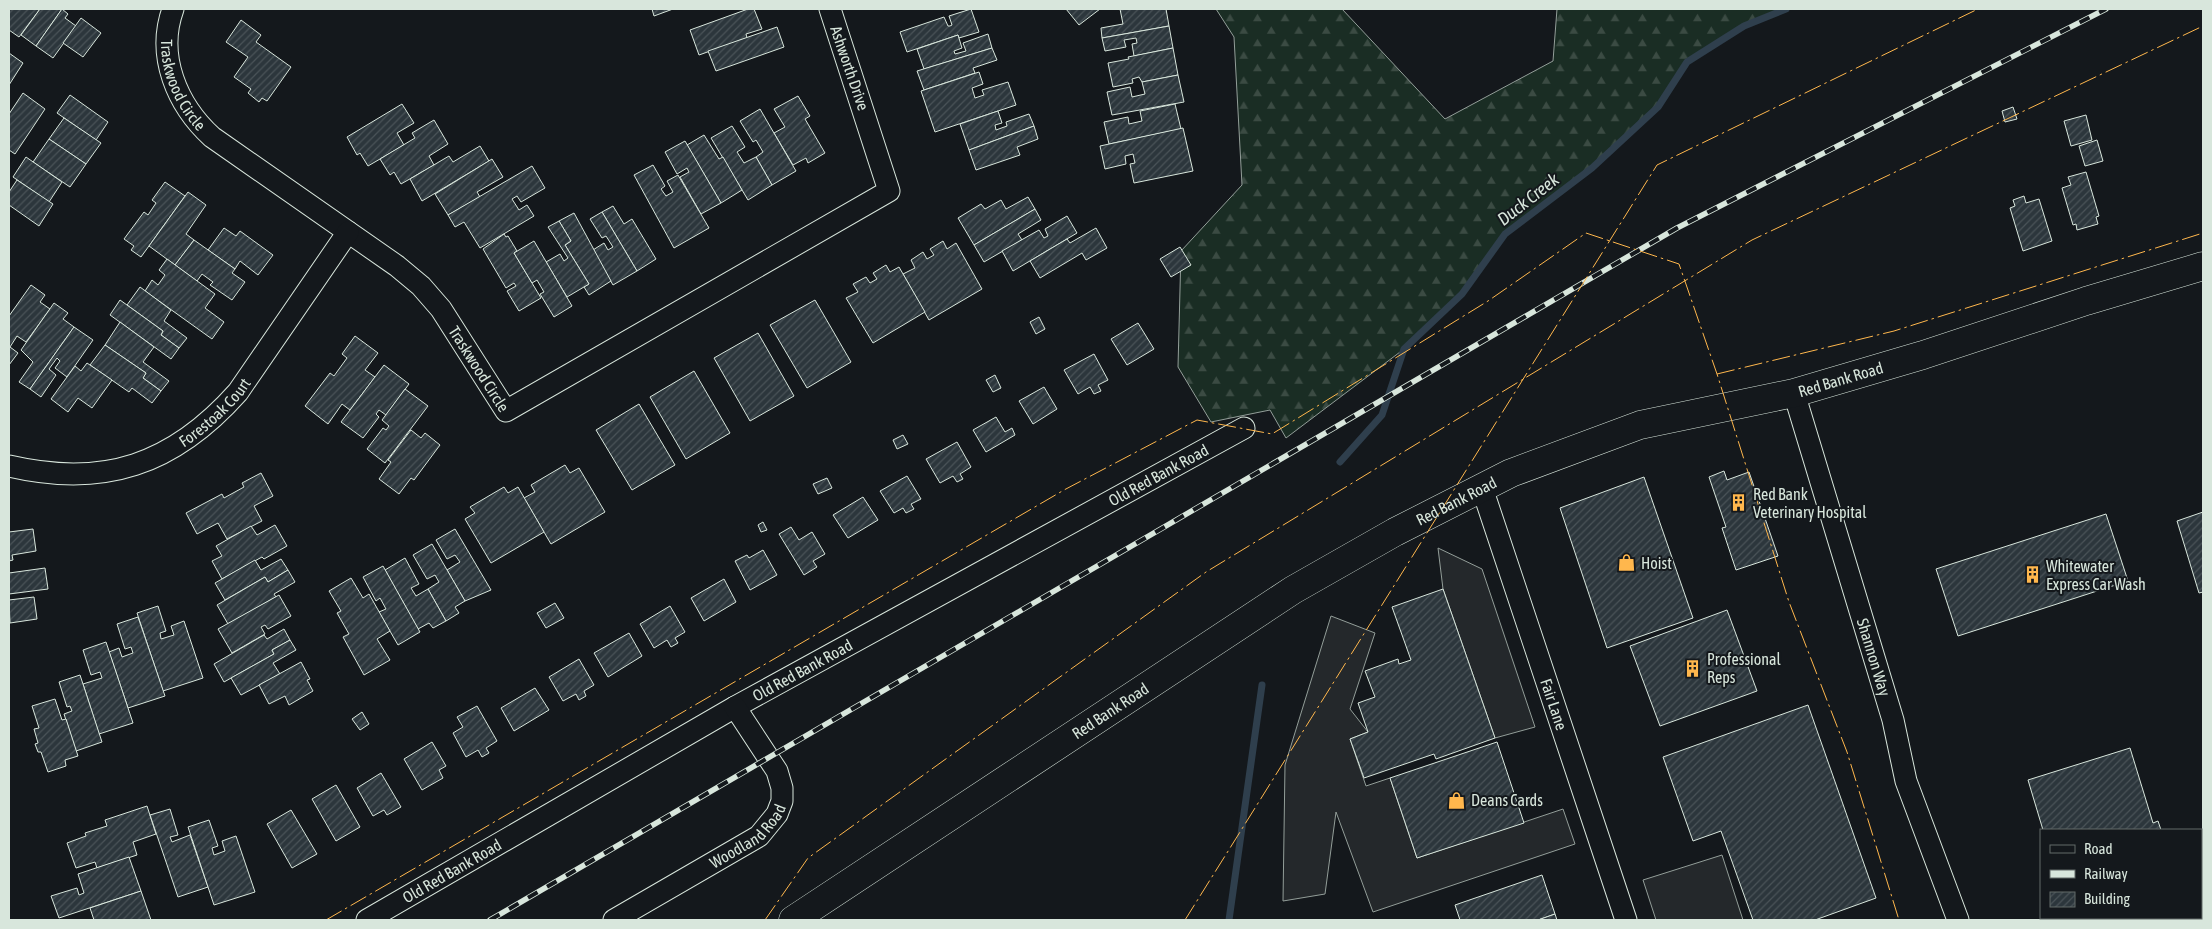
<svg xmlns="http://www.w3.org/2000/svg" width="2212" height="929" viewBox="0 0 2212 929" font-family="'Asap Condensed',sans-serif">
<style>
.forest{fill:url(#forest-firs);stroke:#939e99}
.parking{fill:#24282b;stroke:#939e99}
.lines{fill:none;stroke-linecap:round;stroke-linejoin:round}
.stream{stroke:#2f3f4d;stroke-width:7}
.building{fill:url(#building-hatch);stroke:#d8e6dc}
.street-casing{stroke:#d8e6dc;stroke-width:23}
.highway-casing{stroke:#d8e6dc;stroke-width:29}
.street{stroke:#14181c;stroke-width:21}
.highway{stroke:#14181c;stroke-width:28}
.rail-casing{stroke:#d8e6dc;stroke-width:5.5}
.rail{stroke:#14181c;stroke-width:4;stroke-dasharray:11;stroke-linecap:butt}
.power{stroke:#ffb74d;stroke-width:1;stroke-dasharray:18 4 2.5 4;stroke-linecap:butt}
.labels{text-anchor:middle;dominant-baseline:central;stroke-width:4;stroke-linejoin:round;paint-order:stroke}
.street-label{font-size:16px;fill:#d8e6dc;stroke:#14181c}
.poi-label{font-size:16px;fill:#d8e6dc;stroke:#14181c;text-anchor:start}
.water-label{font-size:18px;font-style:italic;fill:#d8e6dc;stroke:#14181c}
</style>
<defs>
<pattern id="forest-firs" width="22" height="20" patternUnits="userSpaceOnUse" patternTransform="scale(1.25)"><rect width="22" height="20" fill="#1a2d24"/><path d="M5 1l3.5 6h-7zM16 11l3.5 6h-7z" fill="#3b4b43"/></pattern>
<pattern id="building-hatch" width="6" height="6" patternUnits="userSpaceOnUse" patternTransform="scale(1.25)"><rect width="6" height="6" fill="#2c363c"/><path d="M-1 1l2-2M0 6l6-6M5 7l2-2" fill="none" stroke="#4a5358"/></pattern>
</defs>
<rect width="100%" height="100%" fill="#14181c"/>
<polygon class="forest" points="1216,9 1342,9 1445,119 1553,61 1557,9 1786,9 1744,26 1687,62 1658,107 1592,168 1505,234 1462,294 1404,349 1286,438 1270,410 1211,422 1178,367 1181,251 1242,185 1234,37"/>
<g class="parking">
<polygon points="1438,548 1482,569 1535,727 1495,738 1443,589"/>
<polygon points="1331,616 1375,633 1350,709 1368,732 1350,739 1366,786 1390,778 1417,858 1563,809 1575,844 1373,912 1336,812 1325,894 1283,901 1285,765"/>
<polygon points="1722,855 1743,920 1656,920 1643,880"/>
</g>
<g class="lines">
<g class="stream">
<polyline points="1340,462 1382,415 1404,349 1462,294 1505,234 1592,168 1658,107 1687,62 1744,26 1786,9"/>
<polyline points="1229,920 1262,685"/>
</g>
</g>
<g class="building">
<polygon points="9,9 40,9 19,37 9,30"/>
<polygon points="40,9 62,9 36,46 21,35"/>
<polygon points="62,9 68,14 65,18 76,26 53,58 36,46"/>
<polygon points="652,9 673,9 654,16"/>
<polygon points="748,9 754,9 762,29 746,34 747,38 699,55 690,30"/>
<polygon points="971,9 979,32 959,38 958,35 907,52 900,32 944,17 948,26 950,26 952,25 949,16"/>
<polygon points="1066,9 1100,9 1079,25"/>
<polygon points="1120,9 1166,9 1169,26 1102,38 1101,28 1123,24"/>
<polygon points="81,18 101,33 83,57 63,43"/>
<polygon points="241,20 261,35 256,42 291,67 267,101 262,98 259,102 248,93 251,89 234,77 248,57 226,42"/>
<polygon points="1169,26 1173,48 1134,56 1132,44 1137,43 1136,38 1124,40 1126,47 1105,51 1102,38"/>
<polygon points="777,27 784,47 716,71 708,51"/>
<polygon points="988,34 992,48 924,69 917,49 958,35 962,48 954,51 955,54 966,51 963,43"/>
<polygon points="992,48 997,60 973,68 975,73 924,90 917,71"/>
<polygon points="1173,48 1178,75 1142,82 1139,77 1132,79 1133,83 1113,87 1108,63 1129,59 1128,57"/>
<polygon points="9,53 23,63 9,85"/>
<polygon points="979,72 983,84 972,88 975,98 984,95 982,90 1008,82 1016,105 935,132 921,91"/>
<polygon points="1178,75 1184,102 1112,115 1107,92 1130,87 1132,97 1145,94 1142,82"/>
<polygon points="23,93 45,109 15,154 9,150 9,114"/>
<polygon points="70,95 108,122 96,140 57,113"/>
<polygon points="798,96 810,116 805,119 825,153 808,163 806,158 793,165 774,133 785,127 774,109"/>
<polygon points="402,104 414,123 397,133 404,145 368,166 360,153 357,155 347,137"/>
<polygon points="1175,104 1181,129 1109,144 1104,122 1128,117 1129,124 1142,121 1140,111"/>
<polygon points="2013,107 2017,119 2005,122 2002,111"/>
<polygon points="760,109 796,171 772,185 756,157 763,152 756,140 753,142 740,121"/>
<polygon points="998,111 1002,123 995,125 996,130 1007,126 1006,122 1029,114 1034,126 969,150 960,124"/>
<polygon points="2086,115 2092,140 2071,146 2064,121"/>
<polygon points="64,118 101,143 86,164 49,139"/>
<polygon points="434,120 448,144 429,156 434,165 401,184 394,172 390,175 380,159 415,138 412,133"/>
<polygon points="732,126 745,147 737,152 744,163 756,157 772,185 748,200 711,138"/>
<polygon points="1034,126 1038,139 1017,147 1020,155 976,170 969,150"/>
<polygon points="1183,128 1193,171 1134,183 1130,164 1135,163 1133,154 1125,156 1126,164 1105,169 1100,146"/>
<polygon points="704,135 719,159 723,157 742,190 721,203 687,145"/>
<polygon points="49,139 86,164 70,187 33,162"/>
<polygon points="2097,140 2103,161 2085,166 2079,146"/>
<polygon points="685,141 721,203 701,214 680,177 689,172 687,168 677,174 665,152"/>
<polygon points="480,146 489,161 422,201 410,179 449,156 453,162"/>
<polygon points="26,157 62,182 49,202 13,177"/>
<polygon points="492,159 503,177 477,192 480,197 448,215 435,194"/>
<polygon points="653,165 665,186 661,189 666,196 673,192 667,181 678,175 709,228 674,248 634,175"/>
<polygon points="532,166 545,188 521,202 517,196 512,199 519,210 527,205 534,216 480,248 464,222 455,227 448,215"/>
<polygon points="2086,172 2099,216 2096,217 2098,224 2077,230 2076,224 2073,225 2062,188 2071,185 2068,177"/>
<polygon points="17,180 53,204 39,226 9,205 9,192"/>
<polygon points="165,182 185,196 141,257 131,250 134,246 124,239 144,212 148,215 156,203 152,200"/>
<polygon points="188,192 206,205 186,234 194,240 175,265 149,246"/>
<polygon points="2024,196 2026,203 2039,199 2052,241 2023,251 2010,208 2015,206 2013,200"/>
<polygon points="1028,197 1035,209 974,245 958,218 981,204 985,209 1001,200 1006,209"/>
<polygon points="613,206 624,224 632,219 656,259 637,271 602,212"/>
<polygon points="1035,209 1041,220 1018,234 1022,240 984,262 974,245"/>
<polygon points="602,212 637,271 613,285 593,250 604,243 608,250 613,247 606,236 602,238 590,219"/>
<polygon points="574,213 611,281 589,295 584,287 589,284 565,245 571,241 559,221"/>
<polygon points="1067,216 1077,233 1013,271 1002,251 1039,230 1044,238 1048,236 1045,229"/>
<polygon points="559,221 571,241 565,245 589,284 567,297 546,262 560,254 564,261 568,258 548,227"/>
<polygon points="224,228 236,236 240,231 273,255 258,275 240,261 235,269 208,250"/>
<polygon points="1096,228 1107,248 1086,260 1082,253 1040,278 1030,261 1067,239 1070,243"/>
<polygon points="504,234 506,237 508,236 517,251 514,253 541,298 519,311 507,291 516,286 514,283 506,288 483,249"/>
<polygon points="194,240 235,269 232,273 245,282 232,300 210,285 213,282 202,274 197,281 175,265"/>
<polygon points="534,241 572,306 554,317 540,294 544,292 537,280 532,283 514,253"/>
<polygon points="943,241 947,249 956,243 982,289 929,320 903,274 915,268 911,260 923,252 927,259 934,255 930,249"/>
<polygon points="1180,247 1191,265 1171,277 1160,259"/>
<polygon points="167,259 215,294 205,308 224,322 212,339 145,291 152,280 158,285 165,275 159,270"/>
<polygon points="886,265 890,272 899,267 925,312 873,343 846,298 858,292 853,284 866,277 870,283 877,279 873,273"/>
<polygon points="31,285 45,295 40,302 50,309 26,342 17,336 10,347 18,353 9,365 9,316"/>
<polygon points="140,287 171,310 164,321 187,338 179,348 161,335 163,331 127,305"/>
<polygon points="120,300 163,331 161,335 179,348 171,359 110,315"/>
<polygon points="815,300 851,362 807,388 770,325"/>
<polygon points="54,303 68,313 63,319 74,327 30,389 19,382 33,362 21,350"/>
<polygon points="1039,317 1045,329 1036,334 1030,322"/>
<polygon points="120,322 154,347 143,362 169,381 161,391 143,378 146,373 105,345"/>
<polygon points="1138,323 1154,349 1127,365 1111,339"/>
<polygon points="74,327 93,340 67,377 55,368 60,361 57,358 49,369 56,375 41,397 30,389"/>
<polygon points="758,333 794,396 750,421 714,358"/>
<polygon points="355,336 378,353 365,370 375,377 350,410 342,404 328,424 305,406 330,373 334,376 347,358 342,354"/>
<polygon points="105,345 146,373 143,378 161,391 152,403 132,388 129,392 90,365"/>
<polygon points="1094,354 1108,380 1098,385 1101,391 1094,394 1090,387 1078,394 1064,370"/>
<polygon points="87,363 112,380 92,408 78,398 68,412 51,399 75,366 81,371"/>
<polygon points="384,365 409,384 386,415 379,410 376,414 379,417 363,438 341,422"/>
<polygon points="694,371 730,433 686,459 650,397"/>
<polygon points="995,375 1001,388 993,392 986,380"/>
<polygon points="1044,387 1057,409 1033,424 1019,401"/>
<polygon points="405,389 428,406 385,463 367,449 383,428 386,430 389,426 382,420"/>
<polygon points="639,404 675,465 632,490 596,430"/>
<polygon points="996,417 1005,432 1012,428 1015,435 986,452 973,430"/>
<polygon points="411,430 421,438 425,433 440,445 414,480 411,478 399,494 379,479 391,462 388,460"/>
<polygon points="903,435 908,444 897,449 893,440"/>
<polygon points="957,442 971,467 960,474 963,479 957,482 953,476 940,483 926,459"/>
<polygon points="565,465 570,473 579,468 605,512 551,544 524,498 535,492 531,485"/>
<polygon points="1724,471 1727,480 1749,472 1778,556 1736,570 1722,528 1726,527 1709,477"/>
<polygon points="261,473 273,496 254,506 262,521 227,539 218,523 197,534 186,513 222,494 224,498 244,487 242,483"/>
<polygon points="907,476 921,499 911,504 914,509 906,513 903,508 894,513 880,491"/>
<polygon points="1644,477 1693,618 1607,648 1560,508"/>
<polygon points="827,478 832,488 818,494 813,484"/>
<polygon points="504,487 508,493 518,487 544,532 491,563 465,519 475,513 470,507"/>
<polygon points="863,497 878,520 848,538 833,515"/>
<polygon points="2203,512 2203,592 2199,593 2177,521"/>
<polygon points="2106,514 2128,581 1958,636 1936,569"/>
<polygon points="763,522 767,530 761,532 758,525"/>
<polygon points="275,525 287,546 264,559 262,557 222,579 212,561 222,556 216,546 251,526 257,535"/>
<polygon points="791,527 799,540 812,532 825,554 813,561 817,567 804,575 779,534"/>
<polygon points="33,529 36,551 12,555 13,560 9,561 9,532"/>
<polygon points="455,529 491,590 465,601 447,570 460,562 455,555 447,559 436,540"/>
<polygon points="432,544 465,601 455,607 459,613 446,621 428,589 439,582 435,575 427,579 413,555"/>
<polygon points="763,550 777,575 750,590 735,561 747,555 749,558"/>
<polygon points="405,558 419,584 411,588 416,596 428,589 446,621 433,628 429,623 418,629 385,570"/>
<polygon points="281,559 288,570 268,582 265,577 225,600 215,583 255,560 261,570"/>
<polygon points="383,566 420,632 398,645 379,612 386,609 380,598 376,601 363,577"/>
<polygon points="45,568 48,589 9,594 9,573"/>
<polygon points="288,570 295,582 274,594 276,597 228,624 217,605 265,577 268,582"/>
<polygon points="351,578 363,598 369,594 390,631 377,639 390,660 364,675 343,637 349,634 337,613 341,611 329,591"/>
<polygon points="724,579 736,602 704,621 691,598"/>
<polygon points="1443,589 1495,738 1436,759 1434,754 1364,778 1350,739 1368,732 1358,703 1375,697 1365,671 1398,659 1399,664 1411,660 1392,607"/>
<polygon points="279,595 291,616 268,629 265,625 261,627 265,634 232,653 218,629"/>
<polygon points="34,597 37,619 10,623 9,600"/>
<polygon points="555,603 564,618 546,628 537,613"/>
<polygon points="158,606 166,631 160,633 161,639 174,635 171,626 184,621 203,678 163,691 137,613"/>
<polygon points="670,606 685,632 675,638 678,643 671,647 667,640 654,648 640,624"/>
<polygon points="1727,610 1757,691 1660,726 1630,646"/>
<polygon points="138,617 165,696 128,708 109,652 119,648 122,657 133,653 131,647 125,649 117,624"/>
<polygon points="284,629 290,640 272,650 274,654 224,682 214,664 264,635 267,639"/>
<polygon points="629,633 642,656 608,677 594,653"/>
<polygon points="290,640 296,650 273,663 280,674 241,695 231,678 274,654 272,650"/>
<polygon points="106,642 133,723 99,734 83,684 102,678 100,672 91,675 83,650"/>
<polygon points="579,659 594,685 584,691 586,696 579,700 576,694 563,701 549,677"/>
<polygon points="301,662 310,679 307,680 313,691 289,705 285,696 269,704 259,685"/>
<polygon points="80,675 102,742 76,751 64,714 72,711 70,706 67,707 59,682"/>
<polygon points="535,688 549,710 514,731 501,708"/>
<polygon points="55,699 62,720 66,719 78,756 65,760 66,766 48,772 41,752 38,752 35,744 38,743 34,729 39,728 32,706"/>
<polygon points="1808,705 1876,898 1815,920 1753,920 1721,831 1693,841 1663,757"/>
<polygon points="477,706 497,741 486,748 489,753 482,757 478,750 466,757 453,733 463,727 457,717"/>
<polygon points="362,712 369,724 360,730 352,719"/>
<polygon points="432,742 446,766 439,770 443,778 422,790 404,759"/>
<polygon points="1497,742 1524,823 1417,858 1390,778"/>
<polygon points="2130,748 2153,823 2158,821 2161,830 2043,830 2028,780"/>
<polygon points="381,773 401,807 387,815 384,810 373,816 357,788"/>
<polygon points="336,785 360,827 336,841 312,799"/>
<polygon points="147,806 156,834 133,842 137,855 97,868 95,862 76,868 67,843 86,836 85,833 107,826 105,820"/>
<polygon points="170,809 178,835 170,837 172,842 190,835 208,887 178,897 150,815"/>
<polygon points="291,810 317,854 292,868 267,824"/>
<polygon points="209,820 218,846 212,848 214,855 225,851 222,841 236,836 255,892 214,905 188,827"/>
<polygon points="129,857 141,891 59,918 51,896 77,888 79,895 84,893 78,874"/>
<polygon points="1542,875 1555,914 1538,920 1460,920 1455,905"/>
<polygon points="141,891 151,920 94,920 90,908"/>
<polygon points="1555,914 1557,920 1538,920"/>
<polygon points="2070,918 2182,918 2183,920 2071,920"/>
</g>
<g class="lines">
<defs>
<g id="street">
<path id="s1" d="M173,9C156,56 177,105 212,137L397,266L421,286L441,309L506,411L889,191L830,9"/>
<path id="s2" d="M1794,393L1893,720L1906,781L1958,920"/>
<path id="s3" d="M9,466C104,488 173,465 238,392L348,232"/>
<path id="s4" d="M1482,488L1626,920"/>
<path id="s5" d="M367,920L735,707L1244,428"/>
<path id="s6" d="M614,920L759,836L777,814L782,801V788L777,771L735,707"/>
</g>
<g id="highway">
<path id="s7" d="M793,920L1293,590L1395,532L1511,473L1640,425L1794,393L1923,355L2086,301L2203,266"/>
</g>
</defs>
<use href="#street" class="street-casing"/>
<use href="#highway" class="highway-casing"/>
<use href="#street" class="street"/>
<use href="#highway" class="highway"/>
<defs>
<polyline id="rail" points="490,920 1677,228 2106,9"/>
</defs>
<use href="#rail" class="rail-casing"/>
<use href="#rail" class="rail"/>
<g class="power">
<polyline points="1717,374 1894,331 2203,233"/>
<polyline points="326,920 1064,490 1197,420 1272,434 1488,301 1586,233 1679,264 1717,374 1789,602 1847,752 1899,920"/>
<polyline points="765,920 808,858 1206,572 1752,240 2203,26"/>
<polyline points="1185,920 1657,165 1978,9"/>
</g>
</g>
<defs>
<symbol id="building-bare" viewBox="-9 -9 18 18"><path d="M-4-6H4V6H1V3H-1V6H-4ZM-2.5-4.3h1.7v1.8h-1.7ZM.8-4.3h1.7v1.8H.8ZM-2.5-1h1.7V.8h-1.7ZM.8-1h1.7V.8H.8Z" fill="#ffb74d" stroke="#14181c" stroke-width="2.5" paint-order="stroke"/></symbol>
<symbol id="shop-bare" viewBox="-9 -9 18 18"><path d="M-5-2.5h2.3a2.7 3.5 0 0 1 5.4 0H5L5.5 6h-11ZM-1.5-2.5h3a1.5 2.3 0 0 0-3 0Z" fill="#ffb74d" stroke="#14181c" stroke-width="2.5" paint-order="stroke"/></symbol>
</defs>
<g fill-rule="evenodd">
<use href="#building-bare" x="1726" y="490" width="25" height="25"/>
<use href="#shop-bare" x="1614" y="550" width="25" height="25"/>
<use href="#building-bare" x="2020" y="562" width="25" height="25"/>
<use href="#building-bare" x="1680" y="656" width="25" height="25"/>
<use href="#shop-bare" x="1444" y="788" width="25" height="25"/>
</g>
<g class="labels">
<g class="street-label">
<text transform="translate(850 68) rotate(71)">Ashworth Drive</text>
<text stroke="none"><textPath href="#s1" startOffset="80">Traskwood Circle</textPath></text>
<text stroke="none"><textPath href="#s1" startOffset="500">Traskwood Circle</textPath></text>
<text stroke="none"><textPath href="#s7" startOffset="1190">Red Bank Road</textPath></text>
<text stroke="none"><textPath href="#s3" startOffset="224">Forestoak Court</textPath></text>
<text stroke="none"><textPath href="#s5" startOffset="908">Old Red Bank Road</textPath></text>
<text stroke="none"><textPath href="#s7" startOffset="785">Red Bank Road</textPath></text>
<text stroke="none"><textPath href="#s2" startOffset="276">Shannon Way</textPath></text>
<text stroke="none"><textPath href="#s5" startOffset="502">Old Red Bank Road</textPath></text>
<text stroke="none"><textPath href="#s4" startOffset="228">Fair Lane</textPath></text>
<text stroke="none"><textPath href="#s7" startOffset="380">Red Bank Road</textPath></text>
<text stroke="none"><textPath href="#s6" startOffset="159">Woodland Road</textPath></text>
<text stroke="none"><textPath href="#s5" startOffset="98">Old Red Bank Road</textPath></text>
</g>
<g class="poi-label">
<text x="1753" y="494">Red Bank<tspan x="1753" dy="18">Veterinary Hospital</tspan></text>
<text x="1641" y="563">Hoist</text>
<text x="2046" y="566">Whitewater<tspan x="2046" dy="18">Express Car Wash</tspan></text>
<text x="1707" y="659">Professional<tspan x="1707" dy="18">Reps</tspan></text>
<text x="1471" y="800">Deans Cards</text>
</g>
<g class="water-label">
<text transform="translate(1528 199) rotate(-38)">Duck Creek</text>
</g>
</g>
<rect width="2212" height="929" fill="none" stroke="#d8e6dc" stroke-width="20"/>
<rect x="2040" y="829" width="162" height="90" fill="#14181c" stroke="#626a69"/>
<rect x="2050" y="845" width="25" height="8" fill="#14181c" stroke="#626a69"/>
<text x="2084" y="854" font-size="15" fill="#d8e6dc">Road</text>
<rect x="2050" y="870" width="25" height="8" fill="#d8e6dc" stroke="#626a69"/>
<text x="2084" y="879" font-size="15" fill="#d8e6dc">Railway</text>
<rect x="2050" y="892" width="25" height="15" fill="url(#building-hatch)" stroke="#626a69"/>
<text x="2084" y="904" font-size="15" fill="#d8e6dc">Building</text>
</svg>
